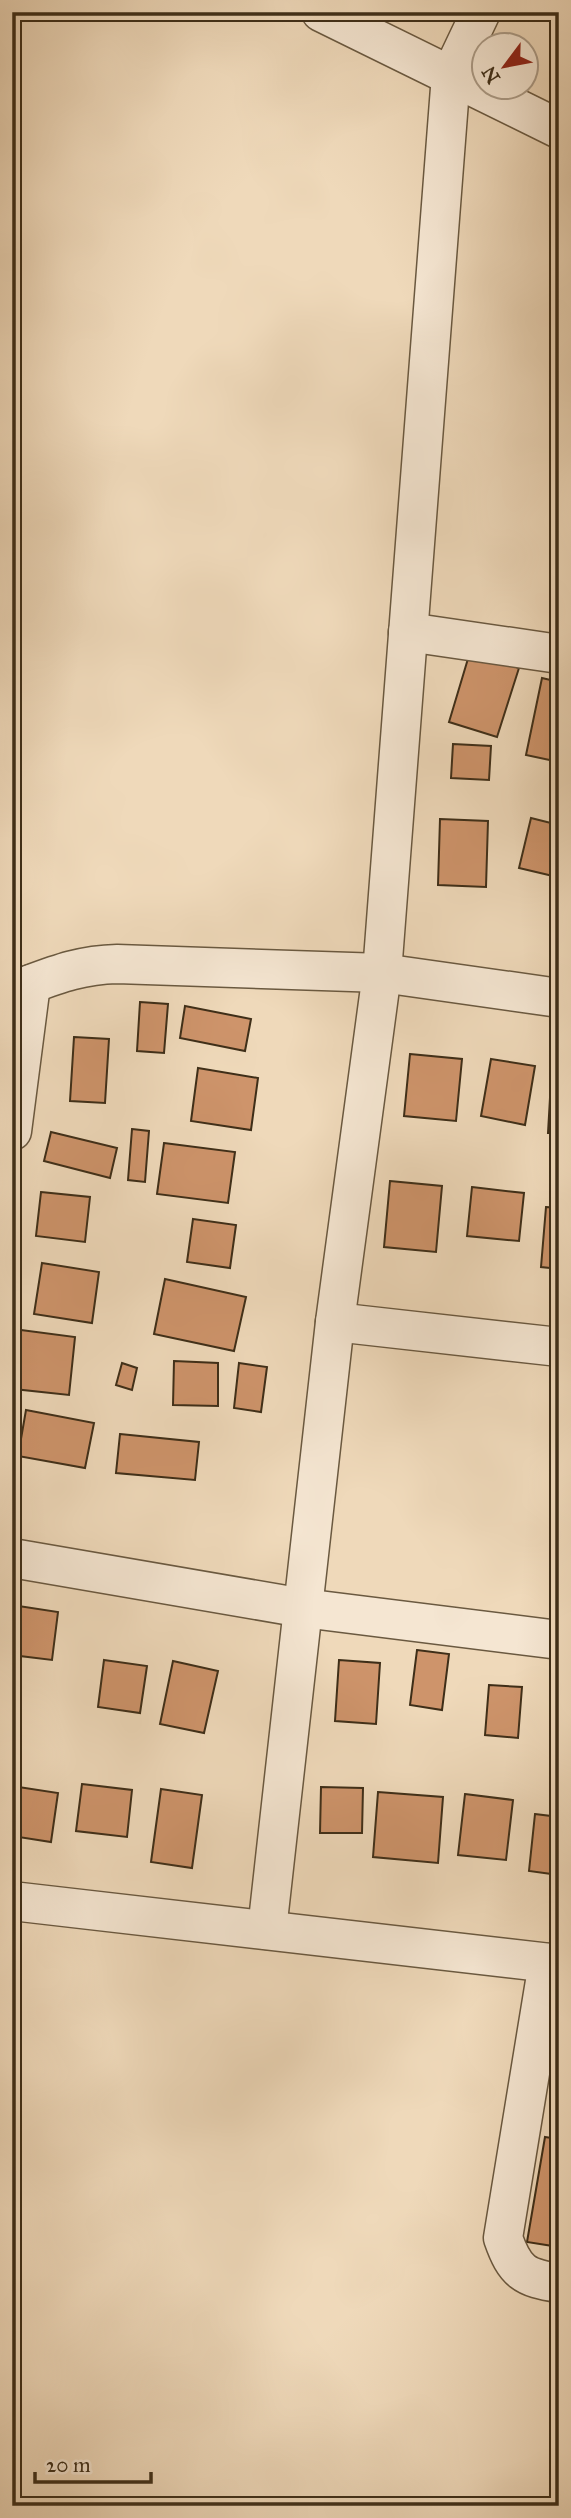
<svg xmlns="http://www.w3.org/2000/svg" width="571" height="2518" viewBox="0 0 571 2518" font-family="'IM FELL Great Primer',serif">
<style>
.building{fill:#ce946b;stroke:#3e2e18;stroke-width:2}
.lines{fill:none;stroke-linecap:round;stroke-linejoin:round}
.minor-casing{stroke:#6a5940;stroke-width:41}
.minor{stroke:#f5e6d2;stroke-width:38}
</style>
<rect width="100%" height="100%" fill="#efd9ba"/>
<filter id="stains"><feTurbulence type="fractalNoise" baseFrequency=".00286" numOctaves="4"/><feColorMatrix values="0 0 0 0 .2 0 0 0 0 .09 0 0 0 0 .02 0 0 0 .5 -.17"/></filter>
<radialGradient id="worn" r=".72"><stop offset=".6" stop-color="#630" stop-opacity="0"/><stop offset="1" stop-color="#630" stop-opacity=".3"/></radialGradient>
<g class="building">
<polygon points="470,652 519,668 497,737 449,722"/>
<polygon points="542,678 559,682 559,762 526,755"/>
<polygon points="453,744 491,746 489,780 451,778"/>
<polygon points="531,818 559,825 559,854 553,876 519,868"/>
<polygon points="440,819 488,821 486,887 438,885"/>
<polygon points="140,1002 168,1004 164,1053 137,1051"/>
<polygon points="185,1006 251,1019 245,1051 180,1038"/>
<polygon points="74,1037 109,1039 105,1103 70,1101"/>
<polygon points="410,1054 462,1059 456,1121 404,1116"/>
<polygon points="491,1059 535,1066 525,1125 481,1116"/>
<polygon points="552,1063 559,1064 559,1133 548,1133"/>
<polygon points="198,1068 258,1078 251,1130 191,1121"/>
<polygon points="132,1129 149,1131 145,1182 128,1180"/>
<polygon points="51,1132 117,1148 110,1178 44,1161"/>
<polygon points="164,1143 235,1152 228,1203 157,1194"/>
<polygon points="390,1181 442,1186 436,1252 384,1247"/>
<polygon points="472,1187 524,1193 519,1241 467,1236"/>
<polygon points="41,1192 90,1197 85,1242 36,1236"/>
<polygon points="546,1207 559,1208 559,1269 541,1267"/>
<polygon points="193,1219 236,1225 230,1268 187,1262"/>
<polygon points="42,1263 99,1272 92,1323 34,1314"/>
<polygon points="165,1279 246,1297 234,1351 154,1334"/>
<polygon points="21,1330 75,1337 69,1395 14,1389"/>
<polygon points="174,1361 218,1363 218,1406 173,1405"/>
<polygon points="122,1363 137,1368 132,1390 116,1385"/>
<polygon points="239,1363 267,1367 261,1412 234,1408"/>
<polygon points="26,1410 94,1423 85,1468 18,1456"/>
<polygon points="120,1434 199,1442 195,1480 116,1473"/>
<polygon points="12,1605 58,1612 52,1660 12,1655"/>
<polygon points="417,1650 449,1654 442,1710 410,1705"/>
<polygon points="104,1660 147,1666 140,1713 98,1707"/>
<polygon points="339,1660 380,1663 376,1724 335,1721"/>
<polygon points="173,1661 218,1671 204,1733 160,1724"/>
<polygon points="555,1682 559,1682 559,1731 552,1731"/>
<polygon points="489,1685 522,1687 518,1738 485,1735"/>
<polygon points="82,1784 132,1790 127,1837 76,1831"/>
<polygon points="12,1786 58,1793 51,1842 12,1836"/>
<polygon points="321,1787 363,1788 362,1833 320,1833"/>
<polygon points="161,1789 202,1795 192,1868 151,1862"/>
<polygon points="378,1792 443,1797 438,1863 373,1857"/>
<polygon points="465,1794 513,1800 506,1860 458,1855"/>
<polygon points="535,1814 559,1817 559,1875 529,1871"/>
<polygon points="557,2024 559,2024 559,2098 552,2098"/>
<polygon points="545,2137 559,2139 559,2247 527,2242"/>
</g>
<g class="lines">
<defs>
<g id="minor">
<polyline points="321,12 559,129"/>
<polyline points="408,632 559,654"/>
<path d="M12,991C51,977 76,965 117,964L382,973L559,998"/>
<polyline points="12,1131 31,984"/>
<polyline points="335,1322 559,1347"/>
<polyline points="12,1558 303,1608 559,1640"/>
<polyline points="12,1901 559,1964"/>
<polyline points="267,1930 335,1322 382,973 451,75 481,12"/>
<path d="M548,1963L503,2238C515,2272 524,2278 559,2283"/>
</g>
</defs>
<use href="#minor" class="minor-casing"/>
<use href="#minor" class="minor"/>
</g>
<rect width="571" height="2518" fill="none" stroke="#efd9ba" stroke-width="42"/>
<rect x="14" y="14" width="543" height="2490" fill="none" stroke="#3e2e18" stroke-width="3.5"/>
<rect x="21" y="21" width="529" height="2476" fill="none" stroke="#3e2e18" stroke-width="2"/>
<g transform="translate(505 66) rotate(238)"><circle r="33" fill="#f5e6d2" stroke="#ac9c88" stroke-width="2"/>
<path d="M0-5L12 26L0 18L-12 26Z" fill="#8f2418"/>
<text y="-10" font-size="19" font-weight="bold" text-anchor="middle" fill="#3e2e18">N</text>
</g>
<path d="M35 2472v10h116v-10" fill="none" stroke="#3e2e18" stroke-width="3.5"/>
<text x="46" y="2472" font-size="21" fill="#3e2e18" stroke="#f5e6d2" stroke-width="5" paint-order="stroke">20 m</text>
<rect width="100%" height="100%" filter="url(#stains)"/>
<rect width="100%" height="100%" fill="url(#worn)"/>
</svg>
